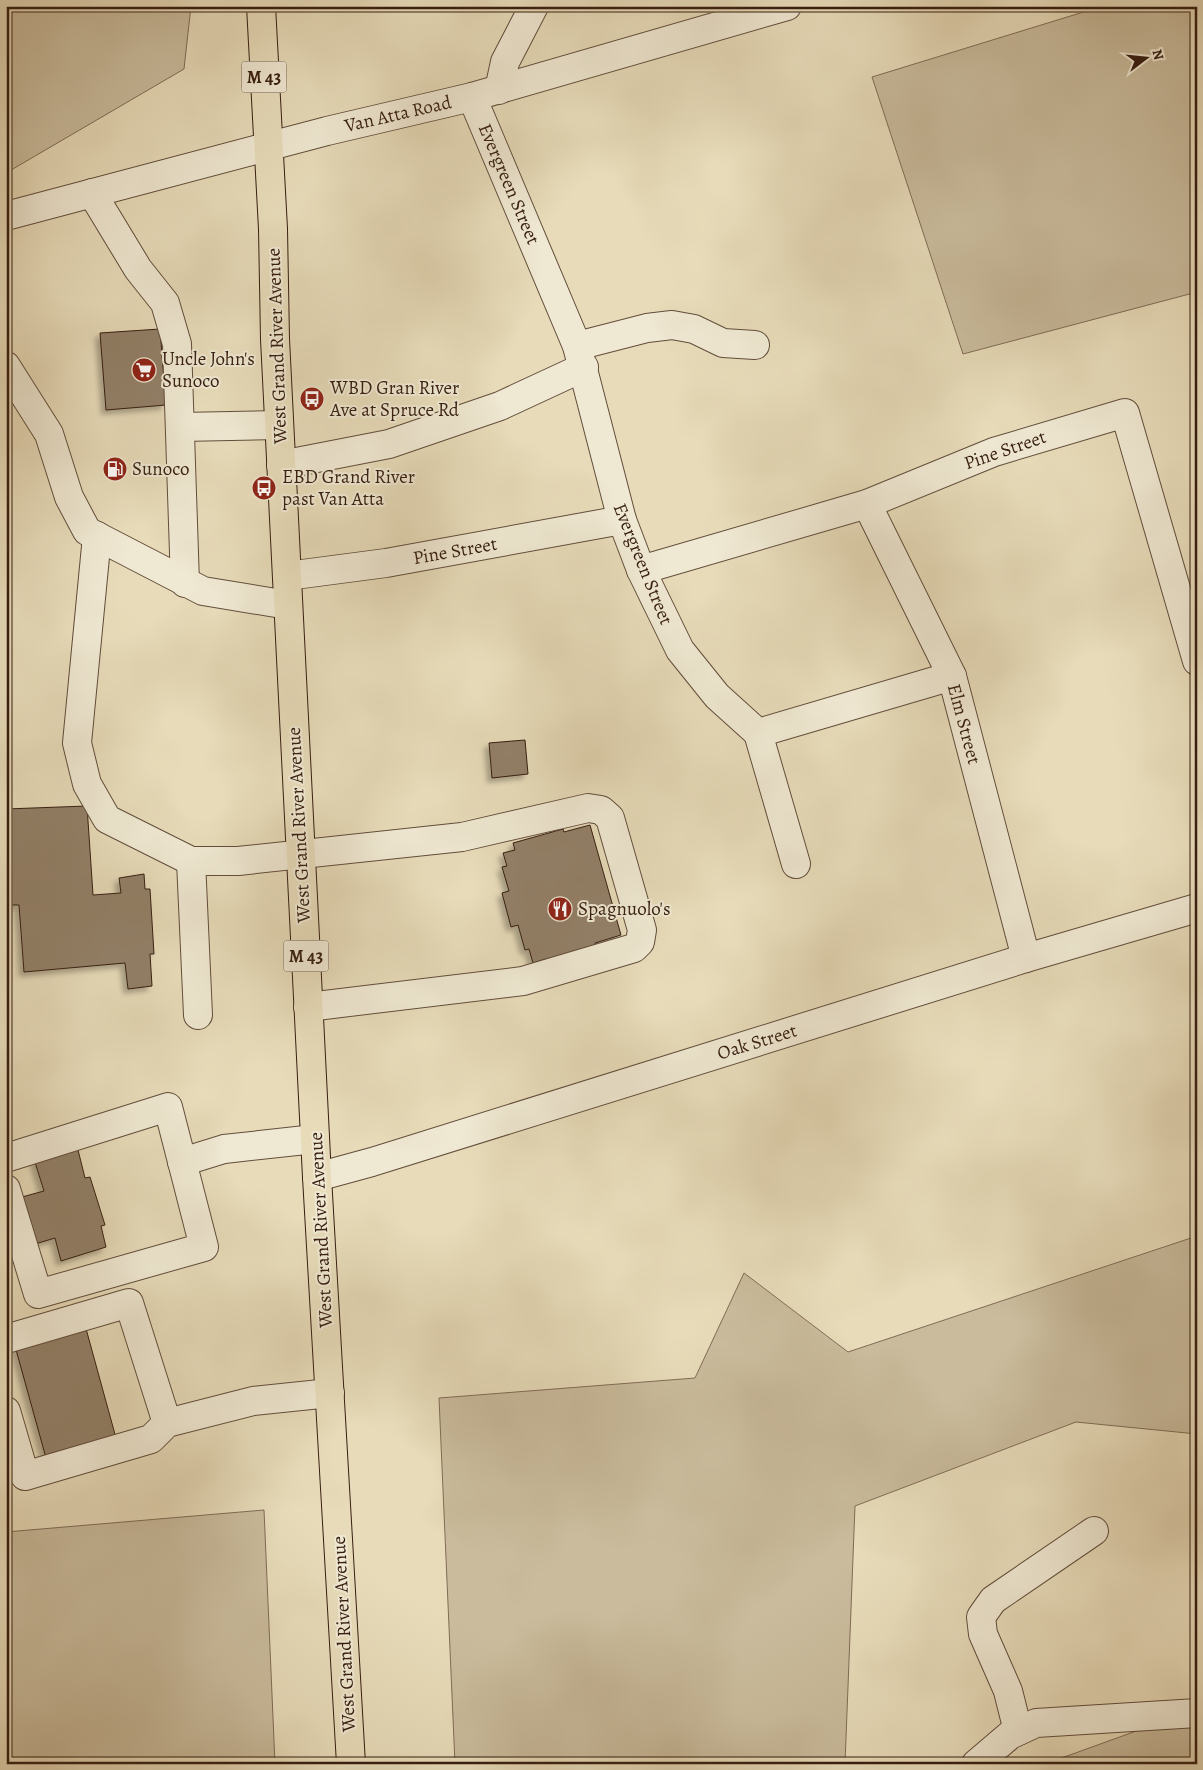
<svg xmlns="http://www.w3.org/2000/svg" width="1203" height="1770" viewBox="0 0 1203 1770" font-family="Alegreya,serif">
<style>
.green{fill:#c9bb9c;stroke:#806c56}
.building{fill:#928068;stroke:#361e11;filter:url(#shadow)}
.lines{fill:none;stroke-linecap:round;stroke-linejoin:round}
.minor-casing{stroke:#624d3b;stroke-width:30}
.major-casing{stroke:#361e11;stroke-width:30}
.minor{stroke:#efe8d2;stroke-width:28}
.major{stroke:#e7dbb9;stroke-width:28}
.labels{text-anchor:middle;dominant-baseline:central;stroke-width:4;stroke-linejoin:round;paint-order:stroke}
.shield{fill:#efe8d2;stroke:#6e5b4b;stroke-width:1}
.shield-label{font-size:18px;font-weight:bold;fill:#361e11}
.street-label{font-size:19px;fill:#361e11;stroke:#efe8d2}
.poi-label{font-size:19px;fill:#361e11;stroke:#efe8d2;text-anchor:start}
</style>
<defs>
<filter id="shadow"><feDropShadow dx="-4.5" dy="4.5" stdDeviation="2.5" flood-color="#0004"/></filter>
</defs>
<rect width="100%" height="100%" fill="#e7dbb9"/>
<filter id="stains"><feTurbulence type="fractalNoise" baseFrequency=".004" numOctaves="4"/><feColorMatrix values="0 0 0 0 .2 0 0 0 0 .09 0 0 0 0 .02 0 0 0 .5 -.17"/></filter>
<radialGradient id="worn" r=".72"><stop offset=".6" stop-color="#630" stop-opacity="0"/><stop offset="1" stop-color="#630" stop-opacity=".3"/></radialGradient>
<g class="green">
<polygon points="6,6 191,6 184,69 6,173"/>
<polygon points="1103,6 1197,6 1197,292 963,354 872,77"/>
<polygon points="1197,1236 1197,1434 1076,1422 855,1506 845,1764 455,1764 439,1398 695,1378 744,1273 848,1352"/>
<polygon points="264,1510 275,1764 6,1764 6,1532"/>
<polygon points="1197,1709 1197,1764 1045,1764"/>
</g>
<g class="building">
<polygon points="160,329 166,405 106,410 100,333"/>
<polygon points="525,740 528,774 492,778 489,743"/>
<polygon points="87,806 93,895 121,893 119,878 144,874 145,889 150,889 154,954 150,954 152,986 128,989 125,963 24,972 19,905 8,905 6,809"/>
<polygon points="590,825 621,935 595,943 597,949 547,963 546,959 533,963 529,949 525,950 518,925 511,927 502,893 509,891 502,867 507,866 503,853 515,850 513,843 563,829 564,832"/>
<polygon points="77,1146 85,1178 90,1177 105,1225 101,1226 106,1247 61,1261 55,1238 35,1244 22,1197 44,1191 34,1159"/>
<polygon points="85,1325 116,1438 46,1458 15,1346"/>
</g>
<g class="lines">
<defs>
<g id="minor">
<polyline points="499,90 505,62 534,6"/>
<polyline points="472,97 577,346 622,520 641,570 680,650 717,696 758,733 952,676"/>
<polyline points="92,193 138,269 165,303 177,344 185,583"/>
<polyline points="6,216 327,131 472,97 787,6"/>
<polyline points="577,346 647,328 672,325 694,329 723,343 755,345"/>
<polyline points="6,366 49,434 69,497 87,531 203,591 288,605"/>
<polyline points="180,427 279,425"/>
<polyline points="281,465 389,444 500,406 584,367"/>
<polyline points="867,504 952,676 1026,958"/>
<polyline points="97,536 77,743 87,784 107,819 191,861 238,861 462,837 588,808 601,810 610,818 642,930 640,942 634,948 523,981 308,1007"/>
<polyline points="641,570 867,504 994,452 1125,413 1197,661"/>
<polyline points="287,576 386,563 622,520"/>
<polyline points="758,733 796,864"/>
<polyline points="191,861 198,1015"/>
<polyline points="6,1158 168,1107 204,1247 38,1294 6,1189"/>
<polyline points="182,1162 224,1149 315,1139"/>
<polyline points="317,1177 372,1162 1026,958 1197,908"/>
<polyline points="6,1339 129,1303 167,1423"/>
<polyline points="6,1411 25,1476 151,1439 167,1423 253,1401 330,1393"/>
<polyline points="1018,1731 1008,1691 983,1634 981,1617 993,1600 1094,1531"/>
<polyline points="976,1764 1010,1735 1036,1723 1197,1713"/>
</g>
<polyline id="major" points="261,6 273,229 275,339 317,1177 351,1764"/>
</defs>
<use href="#minor" class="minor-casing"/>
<use href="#major" class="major-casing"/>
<use href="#minor" class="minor"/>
<use href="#major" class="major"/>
</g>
<defs>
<symbol id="supermarket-disc" viewBox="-11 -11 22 22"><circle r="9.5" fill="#8f2418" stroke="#efe8d2"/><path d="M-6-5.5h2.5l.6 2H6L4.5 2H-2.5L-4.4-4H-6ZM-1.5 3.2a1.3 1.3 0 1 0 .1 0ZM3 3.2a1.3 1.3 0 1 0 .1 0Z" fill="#fff"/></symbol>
<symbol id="bus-disc" viewBox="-11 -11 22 22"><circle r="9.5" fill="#8f2418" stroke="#efe8d2"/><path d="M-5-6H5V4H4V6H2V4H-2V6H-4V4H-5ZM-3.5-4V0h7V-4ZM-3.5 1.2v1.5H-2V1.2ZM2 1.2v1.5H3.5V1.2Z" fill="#fff"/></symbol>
<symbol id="fuel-disc" viewBox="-11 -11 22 22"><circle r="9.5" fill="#8f2418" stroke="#efe8d2"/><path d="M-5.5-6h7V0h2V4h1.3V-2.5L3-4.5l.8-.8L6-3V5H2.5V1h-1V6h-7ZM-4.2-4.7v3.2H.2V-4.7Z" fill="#fff"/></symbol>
<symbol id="restaurant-disc" viewBox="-11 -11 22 22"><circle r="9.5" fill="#8f2418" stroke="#efe8d2"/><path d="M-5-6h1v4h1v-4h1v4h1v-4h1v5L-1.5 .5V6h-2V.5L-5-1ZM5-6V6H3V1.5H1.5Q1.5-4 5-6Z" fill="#fff"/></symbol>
</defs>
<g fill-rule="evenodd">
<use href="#supermarket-disc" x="130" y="356" width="28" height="28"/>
<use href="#bus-disc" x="298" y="385" width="28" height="28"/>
<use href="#fuel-disc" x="101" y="455" width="28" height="28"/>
<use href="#bus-disc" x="250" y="474" width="28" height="28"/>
<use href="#restaurant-disc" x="546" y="895" width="28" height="28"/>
</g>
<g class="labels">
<g class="shield">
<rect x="241.5" y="61.5" width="45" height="31" rx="4"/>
<rect x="283.5" y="940.5" width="45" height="31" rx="4"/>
</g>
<g class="shield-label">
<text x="264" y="77">M 43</text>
<text x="306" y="956">M 43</text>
</g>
<g class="street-label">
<text transform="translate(398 114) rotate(-13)">Van Atta Road</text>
<text transform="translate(509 184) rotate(67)">Evergreen Street</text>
<text transform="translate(277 346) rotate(-92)">West Grand River Avenue</text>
<text transform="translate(1005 450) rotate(-19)">Pine Street</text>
<text transform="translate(455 551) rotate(-10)">Pine Street</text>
<text transform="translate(643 564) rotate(68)">Evergreen Street</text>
<text transform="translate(964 724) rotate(75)">Elm Street</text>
<text transform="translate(299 825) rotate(-93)">West Grand River Avenue</text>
<text transform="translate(757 1042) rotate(-17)">Oak Street</text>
<text transform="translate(321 1230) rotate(-93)">West Grand River Avenue</text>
<text transform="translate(344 1634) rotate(-93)">West Grand River Avenue</text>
</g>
<g class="poi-label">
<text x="162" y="359">Uncle John's<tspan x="162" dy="22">Sunoco</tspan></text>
<text x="330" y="388">WBD Gran River<tspan x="330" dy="22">Ave at Spruce Rd</tspan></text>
<text x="132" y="469">Sunoco</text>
<text x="282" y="477">EBD Grand River<tspan x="282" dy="22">past Van Atta</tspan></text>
<text x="578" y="909">Spagnuolo's</text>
</g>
</g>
<rect width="1203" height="1770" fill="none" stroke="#e7dbb9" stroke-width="25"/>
<rect x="8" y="8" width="1188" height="1755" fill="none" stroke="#361e11" stroke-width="2.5"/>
<rect x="12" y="12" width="1178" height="1745" fill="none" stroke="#361e11"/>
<g transform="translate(1146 58) rotate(74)" stroke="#efe8d2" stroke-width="4" paint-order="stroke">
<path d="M0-4L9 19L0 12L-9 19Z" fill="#361e11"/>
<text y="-8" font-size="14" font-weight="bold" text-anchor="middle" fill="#361e11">N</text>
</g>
<rect width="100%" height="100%" filter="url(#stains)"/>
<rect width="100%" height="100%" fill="url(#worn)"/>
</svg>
